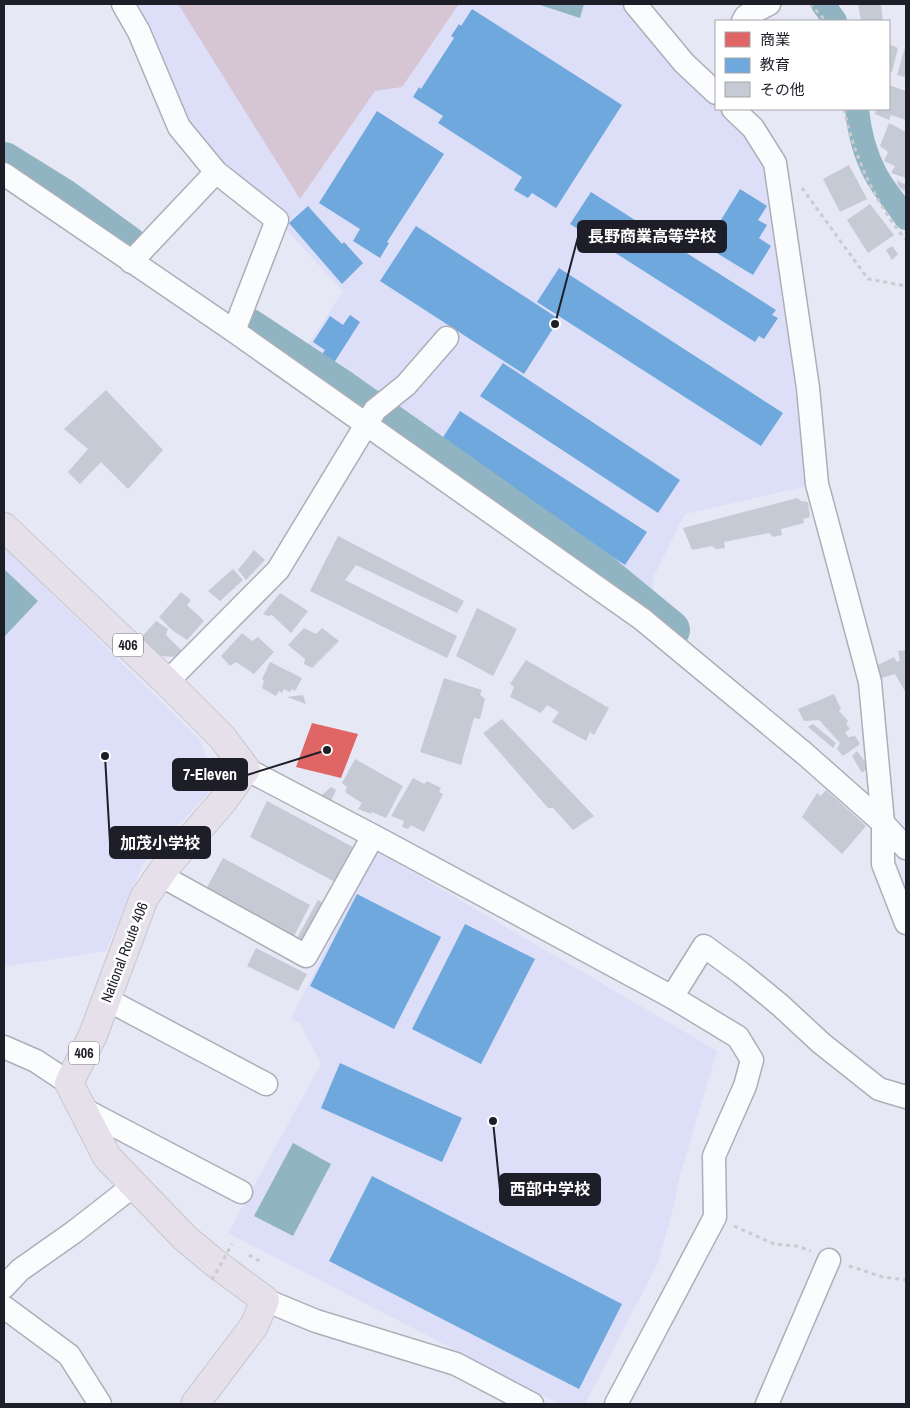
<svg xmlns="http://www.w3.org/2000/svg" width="910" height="1408" viewBox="0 0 910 1408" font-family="'Archivo Narrow','Noto Sans JP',sans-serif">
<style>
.built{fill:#dddff9}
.green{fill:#d6c5d3}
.water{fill:#90b4c2}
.shops{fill:#e06666}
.schools{fill:#6fa8dc}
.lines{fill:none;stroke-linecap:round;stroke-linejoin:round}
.canal{stroke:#90b4c2;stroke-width:24}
.river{stroke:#90b4c2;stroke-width:40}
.building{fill:#c5cad5}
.minor-casing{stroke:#adaeb8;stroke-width:25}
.highway-casing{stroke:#c5c6cc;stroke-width:30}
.path{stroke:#cbcbcf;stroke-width:3;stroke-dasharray:4 4;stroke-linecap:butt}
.minor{stroke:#fbfcfe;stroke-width:22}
.highway{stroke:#e5e0ea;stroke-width:28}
.path-bridge{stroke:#cbcbcf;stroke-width:3;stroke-dasharray:4 4;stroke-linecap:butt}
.labels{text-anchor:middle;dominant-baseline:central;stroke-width:5;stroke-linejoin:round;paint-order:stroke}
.shield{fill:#fff;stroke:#626269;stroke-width:1}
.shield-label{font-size:14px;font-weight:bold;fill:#1e1e29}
.street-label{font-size:15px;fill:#1e1e29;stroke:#fff}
.leader{fill:none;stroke:#1e1e29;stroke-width:2}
.callout-dot{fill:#1e1e29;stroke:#fff;stroke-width:2}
.callout{fill:#1e1e29;stroke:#1e1e29;stroke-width:2}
.callout-label{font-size:16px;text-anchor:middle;font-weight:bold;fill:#fff}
</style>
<rect width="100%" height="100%" fill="#e7e8f5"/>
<g class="built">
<polygon points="137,4 622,4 679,72 716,105 716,109 720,109 750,135 775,198 804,474 808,486 685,514 653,578 654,605 643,595 300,357 343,291 283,227 222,169 185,123 140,6"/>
<polygon points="4,547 200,740 213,772 210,791 143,864 106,951 4,967"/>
<polygon points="375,850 717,1051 679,1179 674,1205 658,1263 585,1404 560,1404 228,1233 321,1064 300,1023 291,1019"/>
</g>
<polygon class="green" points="178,4 459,4 402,87 375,91 300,199"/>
<g class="water">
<polygon points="537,4 584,4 580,18"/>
<polygon points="4,569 38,601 5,636 4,634"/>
<polygon points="293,1143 331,1164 293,1236 254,1216"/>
</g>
<polygon class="shops" points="312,723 358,734 341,778 296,767"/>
<g class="schools">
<polygon points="472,9 622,105 556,208 532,193 528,198 514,190 522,177 438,123 443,116 413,97 419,87 421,89 454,38 451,36 459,24 461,26"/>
<polygon points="377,111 444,154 387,242 389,243 380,258 353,241 360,229 319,203"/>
<polygon points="740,189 767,206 758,220 767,225 759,238 771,246 753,275 705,246"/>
<polygon points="591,192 776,310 772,315 778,318 764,339 759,336 755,342 570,224"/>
<polygon points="308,206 342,244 344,242 363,263 342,284 289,223"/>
<polygon points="416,226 559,319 524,374 380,281"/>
<polygon points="559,268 783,413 761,446 537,302"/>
<polygon points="350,315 360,322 330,369 318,361 325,350 313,342 330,316 343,325"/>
<polygon points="503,363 680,480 658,513 480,396"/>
<polygon points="460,411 647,532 625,565 438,445"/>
<polygon points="357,894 441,937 394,1029 310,986"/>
<polygon points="465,924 535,959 481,1064 412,1029"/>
<polygon points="340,1063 462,1118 442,1162 321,1108"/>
<polygon points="372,1176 622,1304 579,1389 329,1261"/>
</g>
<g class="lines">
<g class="canal">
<polyline points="823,4 835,21"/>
<path d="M857,109C859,130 865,154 875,173C883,189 896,203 906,218"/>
</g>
<g class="river">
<polyline points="4,162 62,198 128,246"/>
<polyline points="248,328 342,390 597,570 670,630"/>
</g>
</g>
<g class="building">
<polygon points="858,4 881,4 883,21 861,21"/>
<polygon points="889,44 898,48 892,72 889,71"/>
<polygon points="906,44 906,77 897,75"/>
<polygon points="889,85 906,91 906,120 891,115 889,120 875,114 876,109 889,109"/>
<polygon points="889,123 906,132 906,178 891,173 895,166 884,161 888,152 880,146"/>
<polygon points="849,165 867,199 840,212 823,179"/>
<polygon points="897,180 906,185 904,191 898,186"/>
<polygon points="870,204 894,235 868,253 847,220"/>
<polygon points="892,246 898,254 892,260 886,250"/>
<polygon points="106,390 163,450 128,489 101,462 80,484 68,472 88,449 64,429"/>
<polygon points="797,498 801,501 808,502 810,517 803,519 804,523 781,529 782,535 773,537 769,533 724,542 725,548 716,549 712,546 692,550 683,528"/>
<polygon points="338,536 464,601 457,613 356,565 345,580 457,636 447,658 310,591"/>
<polygon points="254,550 265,560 246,580 238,570"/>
<polygon points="233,569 243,580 220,601 208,591"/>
<polygon points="181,592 191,600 187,605 204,621 187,640 172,630 159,617"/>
<polygon points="280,593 308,611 291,633 272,615 268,616 263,614"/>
<polygon points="477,608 517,629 493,676 456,656"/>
<polygon points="156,621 168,629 166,635 182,651 178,657 157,656 139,640"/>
<polygon points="304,628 316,634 322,628 339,641 312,668 304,664 305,659 288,645"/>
<polygon points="242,633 252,641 258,637 274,652 254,674 236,662 230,666 221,656"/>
<polygon points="906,650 906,693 895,674 881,678 876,666 894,657 897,662 900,660 898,651"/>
<polygon points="526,660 609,708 594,735 590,732 586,741 552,722 559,712 547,705 541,713 510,697 514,687 510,684"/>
<polygon points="270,662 302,678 295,691 292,689 290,692 284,689 282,693 279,691 276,696 262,688 264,681 262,679"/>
<polygon points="444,678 482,690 480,695 485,699 480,719 474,718 461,765 420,752"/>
<polygon points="834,694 841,709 839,711 848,721 846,724 850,729 845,732 848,737 855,736 860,744 843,756 837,749 840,743 819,720 804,721 798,709"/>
<polygon points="303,695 306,704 287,697"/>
<polygon points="502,719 594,816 573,830 553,808 548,808 483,733"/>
<polygon points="813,724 836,743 833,748 808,727"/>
<polygon points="857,751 869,767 862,773 852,756"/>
<polygon points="355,759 403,786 386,818 372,812 371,814 358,809 362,803 345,792 347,787 342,783"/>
<polygon points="413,778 424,784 427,781 441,788 439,792 443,794 424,832 411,825 408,829 402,827 404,821 391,816"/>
<polygon points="331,787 336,790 330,803 321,796"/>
<polygon points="826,790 866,826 842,854 802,817 817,793 821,796"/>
<polygon points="267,801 353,847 335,882 250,837"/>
<polygon points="223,858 310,905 293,938 205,891"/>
<polygon points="318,900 325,904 305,943 297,938"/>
<polygon points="256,948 307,974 298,991 247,966"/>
</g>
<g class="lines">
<defs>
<g id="minor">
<polyline points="123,4 139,32 179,127 216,172 277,220 234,331"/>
<polyline points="635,4 684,63 716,93"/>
<polyline points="743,21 746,16 769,4"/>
<polyline points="733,109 753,128 775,163 808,388 817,484 870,682 883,823 883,864 906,923"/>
<polyline points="4,174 234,331 642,619 805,754 883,823 906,848"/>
<polyline points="131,262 216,172"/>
<polyline points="167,682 278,570 375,410 406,385 447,338"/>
<polyline points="246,769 383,841 672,997 738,1037 752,1060 745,1086 714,1156 715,1217 616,1404"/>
<polyline points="160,875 306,956 373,836"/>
<polyline points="672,997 704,946 741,973 780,1005 821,1043 879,1089 906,1097"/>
<polyline points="106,999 266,1084"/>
<polyline points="4,1047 36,1061 69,1083"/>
<polyline points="83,1109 241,1192"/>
<polyline points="4,1287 20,1270 74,1232 133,1186"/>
<polyline points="265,1300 316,1321 456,1364 532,1404"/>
<polyline points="4,1307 69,1355 100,1404"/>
<polyline points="767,1404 829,1260"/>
</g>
<polyline id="highway" points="4,527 167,682 222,737 246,769 223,801 164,869 144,898 93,1035 69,1083 107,1157 185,1238 215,1263 265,1300 254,1326 195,1404"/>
</defs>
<use href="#minor" class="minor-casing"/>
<use href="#highway" class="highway-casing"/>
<g class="path">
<polyline points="810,4 826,21"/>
<path d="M844,109C854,156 875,203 906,240"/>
<polyline points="802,188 868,279 906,286"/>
<polyline points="734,1226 774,1244 797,1246 811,1251"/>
<polyline points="249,1255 263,1263"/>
<polyline points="849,1266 883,1277 906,1280"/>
</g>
<use href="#minor" class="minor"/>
<use href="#highway" class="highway"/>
<polyline class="path-bridge" points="212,1280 232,1244"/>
</g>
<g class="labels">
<g class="shield">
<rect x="113" y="633.5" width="30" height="23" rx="4"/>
<rect x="69" y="1041.5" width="30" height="23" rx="4"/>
</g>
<g class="shield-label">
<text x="128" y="645">406</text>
<text x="84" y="1053">406</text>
</g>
<g class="street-label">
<text transform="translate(124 952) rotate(-69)">National Route 406</text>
</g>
</g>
<path class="leader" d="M555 324L578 237M327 750L247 775M105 756L110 843M493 1121L500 1190"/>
<g class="callout-dot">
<circle cx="555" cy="324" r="5"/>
<circle cx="327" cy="750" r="5"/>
<circle cx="105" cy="756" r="5"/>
<circle cx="493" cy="1121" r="5"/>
</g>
<g class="callout">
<rect x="578" y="221" width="148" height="31" rx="5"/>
<rect x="173" y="759" width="74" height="31" rx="5"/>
<rect x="110" y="827" width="100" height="31" rx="5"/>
<rect x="500" y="1174" width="100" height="31" rx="5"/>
</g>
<g class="callout-label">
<text x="652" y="242">長野商業高等学校</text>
<text x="210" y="780">7-Eleven</text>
<text x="160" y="849">加茂小学校</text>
<text x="550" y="1195">西部中学校</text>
</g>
<rect width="910" height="1408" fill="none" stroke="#1e1e29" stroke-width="10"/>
<rect x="715" y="20" width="175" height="90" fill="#ffffff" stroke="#a5a5a9"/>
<rect x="725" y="32" width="25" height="15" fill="#e06666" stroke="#a5a5a9"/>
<text x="760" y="45" font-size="15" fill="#1e1e29">商業</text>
<rect x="725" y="58" width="25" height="15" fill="#6fa8dc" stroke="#a5a5a9"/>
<text x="760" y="70" font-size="15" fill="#1e1e29">教育</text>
<rect x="725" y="82" width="25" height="15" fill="#c5cad5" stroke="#a5a5a9"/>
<text x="760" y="95" font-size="15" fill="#1e1e29">その他</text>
</svg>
